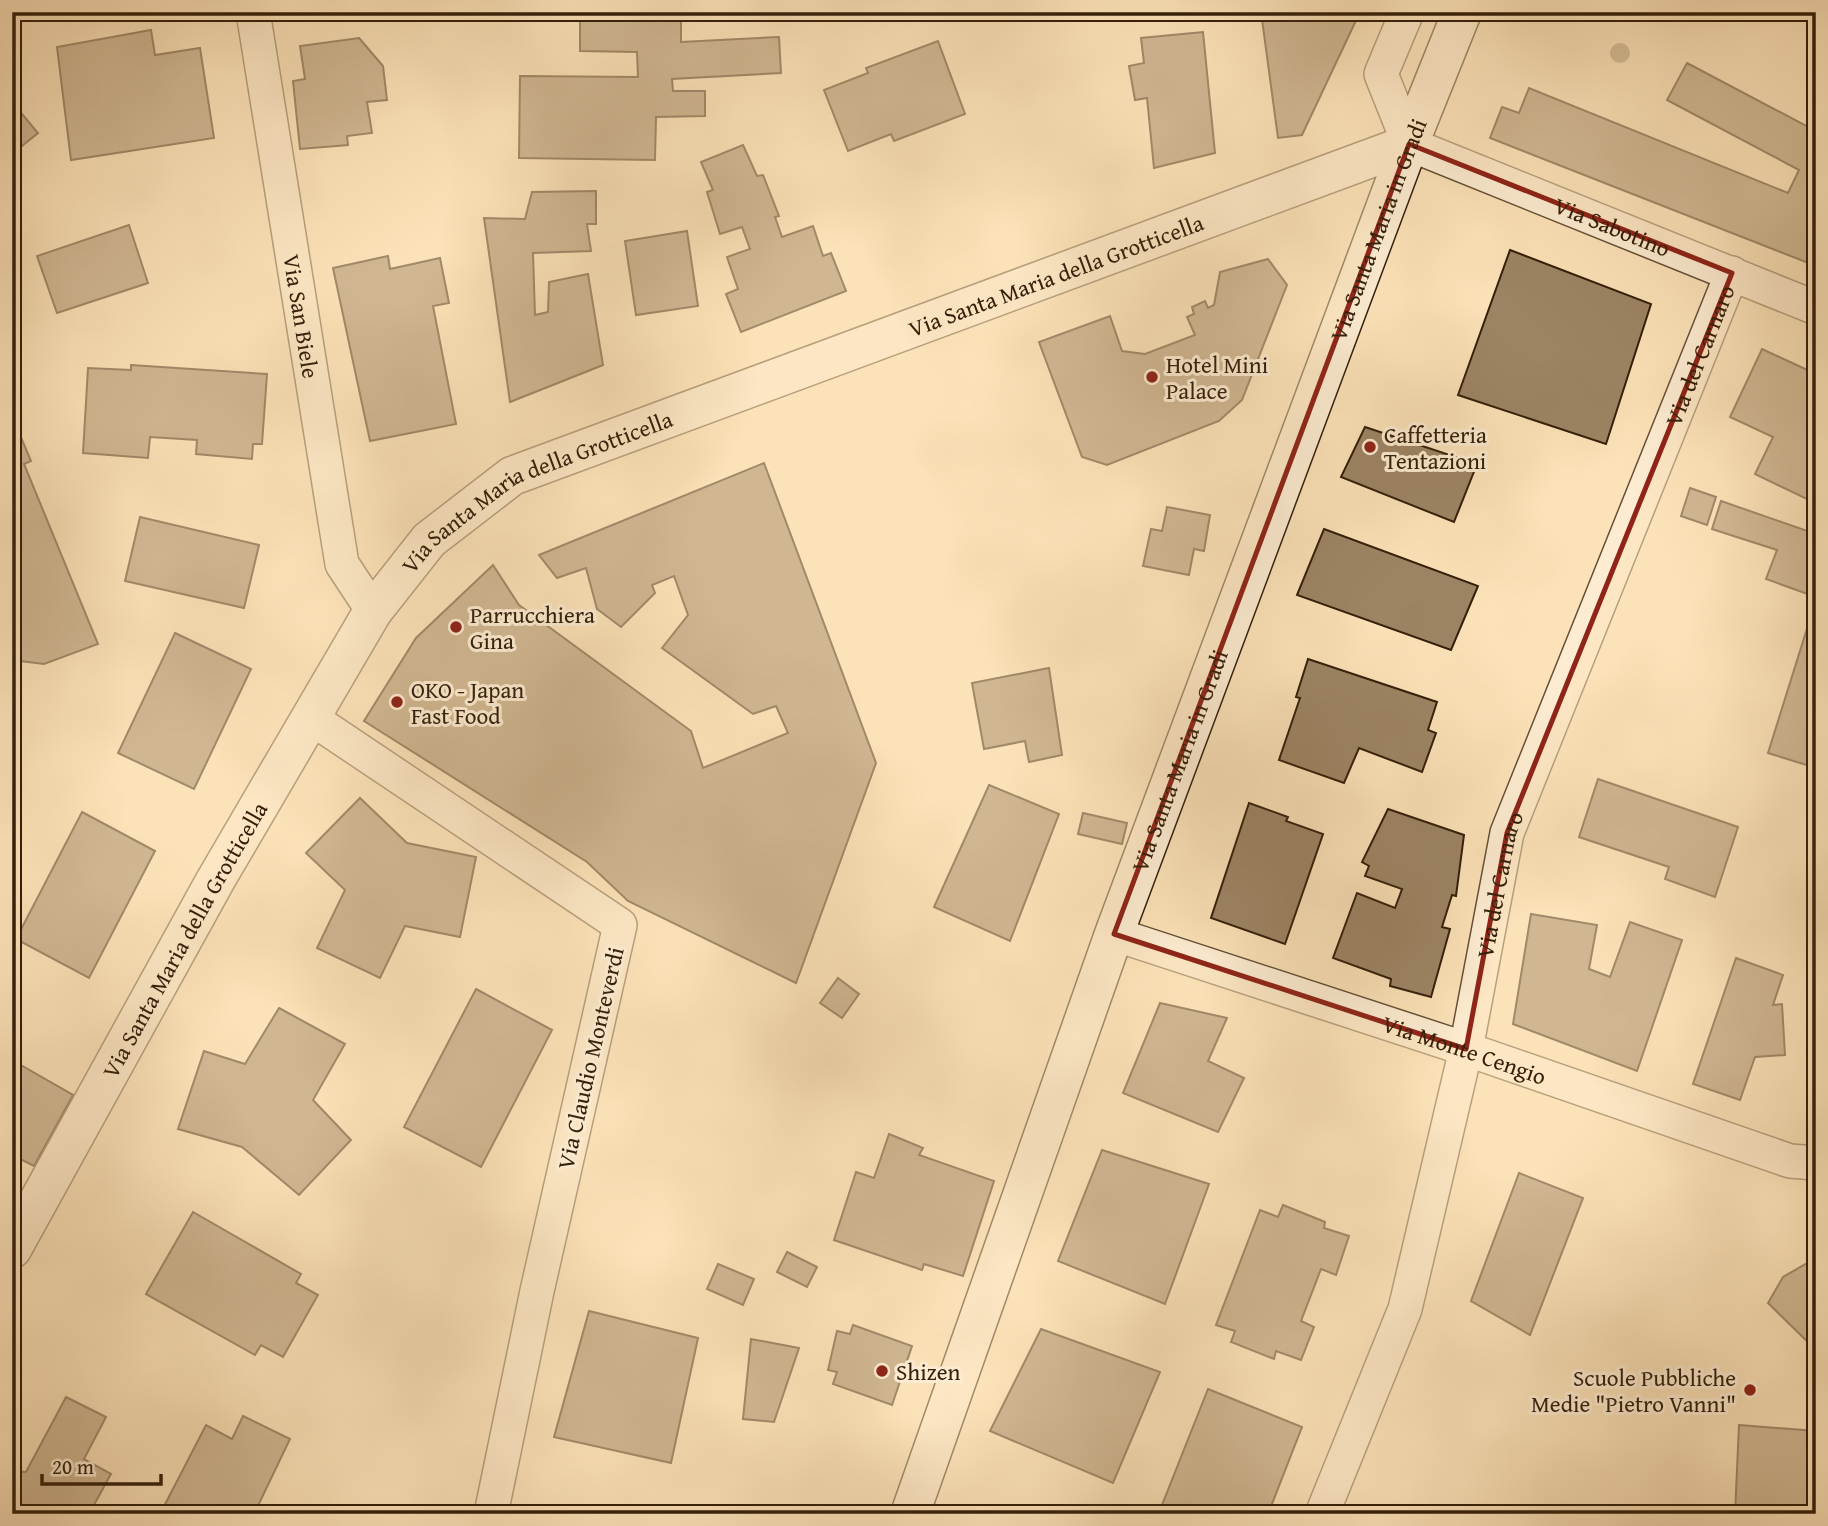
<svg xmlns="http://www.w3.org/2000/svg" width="1828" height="1526" viewBox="0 0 1828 1526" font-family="'Gentium Book Plus',serif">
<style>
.building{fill:#9c8464;stroke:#341f0a;stroke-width:2}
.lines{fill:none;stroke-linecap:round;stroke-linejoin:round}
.minor-casing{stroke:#665036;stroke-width:36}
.tertiary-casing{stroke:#665036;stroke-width:41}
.secondary-casing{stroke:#341f0a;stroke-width:41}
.minor{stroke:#fdecd1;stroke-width:33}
.tertiary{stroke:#fdecd1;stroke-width:38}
.secondary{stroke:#fdecd1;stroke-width:38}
.tree{fill:#aa9270}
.marked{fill:none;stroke:#8f2418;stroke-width:5;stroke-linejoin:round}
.poi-dot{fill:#8f2418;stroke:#fdecd1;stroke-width:2.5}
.labels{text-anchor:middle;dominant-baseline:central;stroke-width:6;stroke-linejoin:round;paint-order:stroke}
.street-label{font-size:23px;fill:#341f0a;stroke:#fdecd1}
.poi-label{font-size:23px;fill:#341f0a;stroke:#fdecd1;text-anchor:start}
</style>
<rect width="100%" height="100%" fill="#fce2b8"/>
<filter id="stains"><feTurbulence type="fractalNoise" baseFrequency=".00286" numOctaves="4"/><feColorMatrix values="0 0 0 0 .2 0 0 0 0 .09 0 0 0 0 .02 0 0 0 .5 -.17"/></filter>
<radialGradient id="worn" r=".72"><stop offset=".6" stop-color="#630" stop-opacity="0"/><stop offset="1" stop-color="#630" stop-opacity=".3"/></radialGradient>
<g class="building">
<polygon points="580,12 681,13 681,42 779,37 781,73 672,79 673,91 705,91 705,116 656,117 655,160 519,158 520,76 638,77 637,52 580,51"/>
<polygon points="1261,12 1360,12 1302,135 1278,138"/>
<polygon points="151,30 155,55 200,48 214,138 71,160 57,47"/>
<polygon points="1203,32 1215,153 1154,168 1147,98 1135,100 1129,66 1144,63 1141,38"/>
<polygon points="359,38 383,66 387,100 367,102 372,133 347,136 348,145 300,149 293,81 305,79 300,46"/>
<polygon points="938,41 965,114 894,141 891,134 848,151 824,90 868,73 866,68"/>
<polygon points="1687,63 1816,131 1816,266 1490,138 1502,107 1519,113 1529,88 1788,193 1799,170 1667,100"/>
<polygon points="12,102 38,133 12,154"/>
<polygon points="743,145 757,176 763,175 779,216 775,217 782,237 813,226 823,256 831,253 846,291 741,332 726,294 738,289 727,257 750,249 742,227 720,234 707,192 713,190 701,162"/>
<polygon points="596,191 596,224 587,224 591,251 533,253 535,315 548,312 549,282 588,274 603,365 510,402 484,218 525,219 532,192"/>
<polygon points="129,225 148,283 57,313 37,256"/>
<polygon points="687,231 698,306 636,315 625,241"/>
<polygon points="1510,250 1651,304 1606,444 1458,395"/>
<polygon points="388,256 390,269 440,258 449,303 433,306 456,424 370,441 333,268"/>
<polygon points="1268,259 1287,285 1242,400 1219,421 1107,465 1082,457 1039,342 1110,316 1122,351 1145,354 1195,335 1187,317 1194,314 1192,307 1205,301 1208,308 1214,305 1220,272"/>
<polygon points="1762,349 1816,374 1816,490 1811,501 1755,474 1773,437 1730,417"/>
<polygon points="131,365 267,374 262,444 253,444 252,459 196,454 197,440 150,437 148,458 83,453 88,368 131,370"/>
<polygon points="12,416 31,461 24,464 98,644 44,664 12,660"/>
<polygon points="1365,427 1477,464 1454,522 1341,477"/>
<polygon points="764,463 876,763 796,983 628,901 587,862 364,721 416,638 493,565 519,605 691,731 703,768 788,733 776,706 753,714 662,648 688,615 674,576 652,585 655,593 621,627 597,609 586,568 557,578 539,555"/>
<polygon points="1690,488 1716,497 1707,525 1681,516"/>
<polygon points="1721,501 1816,534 1816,597 1766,579 1777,550 1712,529"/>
<polygon points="1167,507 1210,515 1204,551 1194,549 1189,575 1143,566 1151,529 1162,531"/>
<polygon points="140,517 259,545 244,608 125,581"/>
<polygon points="1324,529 1478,586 1451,650 1297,595"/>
<polygon points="1810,619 1816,621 1816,768 1768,753"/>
<polygon points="175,633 251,669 194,789 118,753"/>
<polygon points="1308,659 1437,702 1428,730 1436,733 1422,772 1359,748 1344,783 1279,760 1300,698 1296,697"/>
<polygon points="1049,668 1062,755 1029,762 1025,741 984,749 972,683"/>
<polygon points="1598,779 1738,827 1715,897 1665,879 1669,867 1579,837"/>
<polygon points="989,785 1059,814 1010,941 934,907"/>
<polygon points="360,798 407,843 476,857 460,937 405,926 380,978 317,948 345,890 306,853"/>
<polygon points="1249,803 1288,817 1286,821 1323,834 1285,944 1211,918"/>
<polygon points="1388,809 1464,835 1456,896 1452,895 1442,927 1450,929 1431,997 1390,986 1391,979 1333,958 1357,893 1395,908 1402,889 1365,876 1369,866 1362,862"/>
<polygon points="82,812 155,851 89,978 16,939"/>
<polygon points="1083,813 1127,823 1122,844 1078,834"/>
<polygon points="1531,914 1597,925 1589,969 1610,977 1630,922 1682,940 1637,1071 1513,1024"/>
<polygon points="1736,958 1783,975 1773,1005 1782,1004 1785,1055 1755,1057 1740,1100 1693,1084"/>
<polygon points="838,978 859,994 842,1018 820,1003"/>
<polygon points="476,989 552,1030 481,1167 404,1127"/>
<polygon points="1160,1003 1227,1018 1208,1061 1244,1078 1218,1132 1123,1093"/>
<polygon points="279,1008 345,1044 313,1100 351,1140 299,1195 242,1147 178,1129 204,1051 245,1064"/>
<polygon points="12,1060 73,1095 34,1166 12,1155"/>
<polygon points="889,1134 923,1148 919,1155 994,1181 963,1276 924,1264 922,1270 834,1240 856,1172 874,1178"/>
<polygon points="1102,1150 1209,1184 1165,1304 1058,1261"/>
<polygon points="1519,1173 1583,1198 1530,1335 1471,1301"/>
<polygon points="1283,1205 1325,1222 1324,1228 1349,1236 1336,1275 1321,1269 1301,1321 1314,1327 1301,1360 1276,1351 1274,1359 1231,1342 1235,1331 1216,1325 1260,1210 1278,1217"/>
<polygon points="193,1212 301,1274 296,1283 318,1295 283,1357 261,1345 255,1355 146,1294"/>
<polygon points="787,1252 817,1267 807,1287 777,1272"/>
<polygon points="1816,1258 1816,1350 1768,1303 1783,1277"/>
<polygon points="718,1264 754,1279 743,1305 707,1289"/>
<polygon points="589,1311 698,1338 671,1463 554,1437"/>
<polygon points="853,1325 912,1346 892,1405 833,1384 837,1372 828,1370 837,1331 850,1334"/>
<polygon points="1041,1329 1160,1372 1113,1483 990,1431"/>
<polygon points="751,1339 799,1348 774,1422 743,1419"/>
<polygon points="1208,1389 1302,1427 1268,1514 1183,1514 1162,1505"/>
<polygon points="66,1397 106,1417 84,1459 111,1474 89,1514 29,1514 12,1505 14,1471 26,1472"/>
<polygon points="243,1416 290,1439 254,1514 248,1514 233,1506 229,1514 160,1514 206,1425 232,1439"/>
<polygon points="1739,1425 1816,1431 1816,1514 1735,1514"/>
<polygon points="578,1506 618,1512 619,1506 658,1512 657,1514 577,1514"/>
</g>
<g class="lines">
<defs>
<g id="minor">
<path id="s1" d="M253,12L342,564L373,611"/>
<path id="s2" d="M1407,12L1381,74L1409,144L1816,308"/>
<polyline points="311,718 620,925 537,1291 491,1514"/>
<path id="s3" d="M1114,934L1466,1049L1790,1161L1816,1163"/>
<path id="s4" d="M1322,1514L1405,1309L1466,1049L1507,833L1732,273"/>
</g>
<g id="tertiary">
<path id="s5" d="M12,1249L215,881L373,611L429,540L512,476L1409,144"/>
</g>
<g id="secondary">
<path id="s6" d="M910,1514L1114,934L1409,144L1462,12"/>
</g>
</defs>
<use href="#minor" class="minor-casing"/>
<use href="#tertiary" class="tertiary-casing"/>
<use href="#secondary" class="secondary-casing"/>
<use href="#minor" class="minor"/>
<use href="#tertiary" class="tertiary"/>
<use href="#secondary" class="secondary"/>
</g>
<circle class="tree" cx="1620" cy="53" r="10"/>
<path d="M0 0H1828V1526H0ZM1409,144L1732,273L1507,833L1466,1049L1114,934Z" fill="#fce2b8" fill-opacity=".55" fill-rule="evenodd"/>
<path class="marked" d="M1409,144L1732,273L1507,833L1466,1049L1114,934Z"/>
<g class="poi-dot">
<circle cx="1152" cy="377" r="7"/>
<circle cx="1370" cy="447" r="7"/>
<circle cx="456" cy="627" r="7"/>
<circle cx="397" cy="702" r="7"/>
<circle cx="882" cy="1371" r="7"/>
<circle cx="1750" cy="1390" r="7"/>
</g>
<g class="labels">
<g class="street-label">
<text stroke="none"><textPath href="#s2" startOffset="362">Via Sabotino</textPath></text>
<text stroke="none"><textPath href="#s6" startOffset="1367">Via Santa Maria in Gradi</textPath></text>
<text stroke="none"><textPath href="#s5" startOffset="1508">Via Santa Maria della Grotticella</textPath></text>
<text stroke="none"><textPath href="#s1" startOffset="308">Via San Biele</textPath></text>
<text stroke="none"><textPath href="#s4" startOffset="1223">Via del Carnaro</textPath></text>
<text stroke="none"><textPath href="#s5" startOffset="942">Via Santa Maria della Grotticella</textPath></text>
<text stroke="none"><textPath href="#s6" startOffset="800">Via Santa Maria in Gradi</textPath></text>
<text stroke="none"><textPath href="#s4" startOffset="656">Via del Carnaro</textPath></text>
<text stroke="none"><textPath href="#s5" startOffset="354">Via Santa Maria della Grotticella</textPath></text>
<text stroke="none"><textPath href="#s3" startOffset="369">Via Monte Cengio</textPath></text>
<text transform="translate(590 1058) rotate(-77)">Via Claudio Monteverdi</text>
</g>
<g class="poi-label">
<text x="1166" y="364">Hotel Mini<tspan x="1166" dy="26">Palace</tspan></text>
<text x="1384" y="434">Caffetteria<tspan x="1384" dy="26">Tentazioni</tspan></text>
<text x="470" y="614">Parrucchiera<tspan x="470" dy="26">Gina</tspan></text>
<text x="411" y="689">OKO - Japan<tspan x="411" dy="26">Fast Food</tspan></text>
<text x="896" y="1371">Shizen</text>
<text x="1736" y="1377" text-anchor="end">Scuole Pubbliche<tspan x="1736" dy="26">Medie "Pietro Vanni"</tspan></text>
</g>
</g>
<rect width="1828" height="1526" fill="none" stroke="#fce2b8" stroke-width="42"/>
<rect x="14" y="14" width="1800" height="1498" fill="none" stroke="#341f0a" stroke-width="3.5"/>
<rect x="21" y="21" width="1786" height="1484" fill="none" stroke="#341f0a" stroke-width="2"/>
<path d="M42 1474v10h119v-10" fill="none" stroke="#341f0a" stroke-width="3.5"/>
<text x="52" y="1474" font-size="21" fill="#341f0a" stroke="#fdecd1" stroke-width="5" paint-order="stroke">20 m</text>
<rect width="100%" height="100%" filter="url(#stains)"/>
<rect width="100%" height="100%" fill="url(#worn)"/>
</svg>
